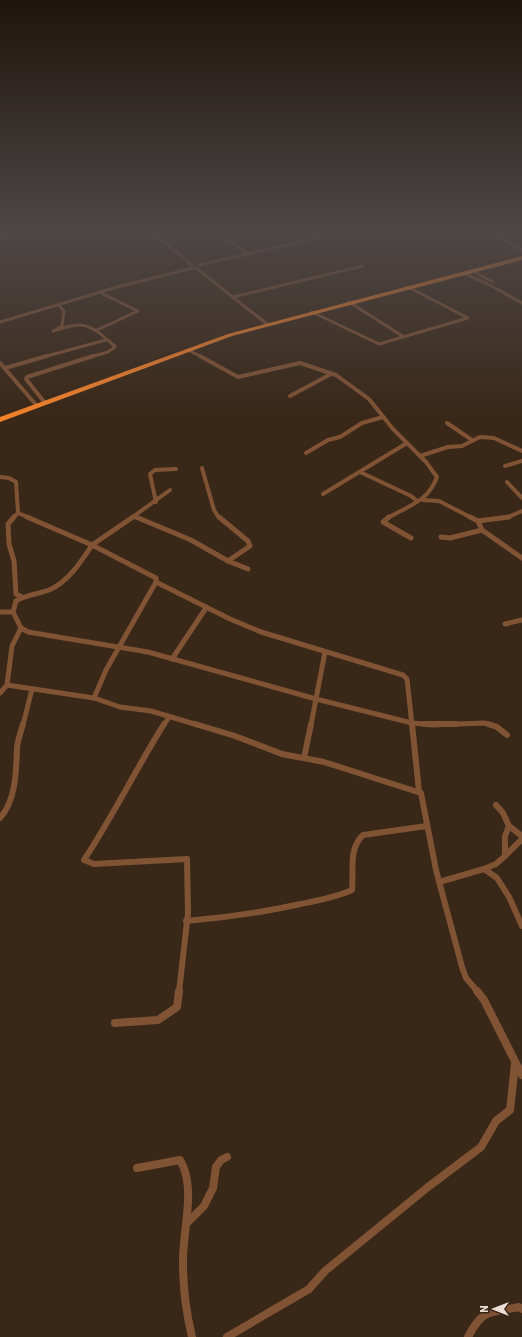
<svg xmlns="http://www.w3.org/2000/svg" width="522" height="1337" viewBox="0 0 522 1337" font-family="Barlow,sans-serif">
<style>
.lines{fill:none;stroke-linecap:round;stroke-linejoin:round}
.street-far4{stroke:#815335;stroke-width:3}
.street-far3{stroke:#815335;stroke-width:4}
.street-far2{stroke:#815335;stroke-width:5}
.street-far1{stroke:#815335;stroke-width:6}
.street{stroke:#815335;stroke-width:8}
.highway{fill:#f6832c;fill-rule:evenodd}
</style>
<rect width="100%" height="100%" fill="#392717"/>
<g class="lines">
<g class="street-far4">
<polyline points="153,233 193,266"/>
<polyline points="217,233 249,254"/>
<polyline points="490,233 522,250"/>
<polyline points="0,239 30,233"/>
<polyline points="200,265 337,233"/>
<polyline points="196,268 267,324"/>
<polyline points="472,271 493,282"/>
<polyline points="463,273 486,283 522,303"/>
<polyline points="233,297 363,266"/>
<polyline points="349,302 404,337"/>
<polyline points="312,312 379,344 468,318 408,287"/>
<polyline points="0,322 117,287 193,268"/>
<polyline points="58,328 62,326 64,311 59,305"/>
<polyline points="97,330 138,311 99,292"/>
<path d="M53,331C75,324 85,320 103,336C107,340 112,343 115,347L108,352L90,357"/>
<polyline points="188,350 202,357"/>
<polyline points="43,357 106,340"/>
</g>
<g class="street-far3">
<path d="M200,356L238,377L300,363L336,375L369,399L393,429L426,462L437,477C428,502 409,505 388,518"/>
<polyline points="0,363 37,406"/>
<polyline points="5,368 47,356"/>
<polyline points="290,396 331,374"/>
<polyline points="45,403 26,379 27,377 93,356"/>
<polyline points="447,423 472,440"/>
<polyline points="306,453 328,440 340,437 362,423 383,417"/>
<polyline points="420,456 448,447 462,446 480,437 494,438 522,451"/>
<polyline points="505,466 522,461"/>
<polyline points="202,468 214,510 219,518"/>
<polyline points="360,472 411,496 417,501"/>
<polyline points="0,477 9,478 16,482 18,513 13,518"/>
<polyline points="507,482 522,498"/>
<polyline points="323,494 407,443"/>
<polyline points="423,500 439,501 472,518"/>
<polyline points="156,502 150,474 155,470 176,469"/>
<polyline points="18,513 30,518"/>
<polyline points="134,516 170,490"/>
<polyline points="131,518 134,516 139,518"/>
<polyline points="506,518 522,511"/>
</g>
<g class="street-far2">
<polyline points="14,517 8,524 9,544 14,561 16,594 22,597"/>
<polyline points="27,517 92,545 133,517"/>
<polyline points="136,517 191,540 228,561 248,569"/>
<polyline points="219,517 248,541 250,546 228,561"/>
<polyline points="389,517 383,522 411,538"/>
<polyline points="478,521 509,517"/>
<polyline points="482,530 522,558"/>
<polyline points="441,537 450,538 482,530 478,521 470,517"/>
<polyline points="156,582 230,619 261,632 403,675 407,679 412,725"/>
<path d="M0,612H13L16,601C26,595 38,594 49,590C68,582 81,562 92,545L156,578V582L106,670L94,698"/>
<polyline points="13,612 21,628 28,632 148,652 316,699 412,723 433,725 484,723 491,725"/>
<polyline points="505,624 522,620"/>
<polyline points="172,659 206,608"/>
<polyline points="7,685 94,698 120,707 151,711 198,725"/>
<polyline points="0,693 7,685 12,646 21,628"/>
<polyline points="23,725 32,689"/>
<polyline points="164,725 169,717"/>
<polyline points="311,725 325,652"/>
</g>
<g class="street-far1">
<path d="M164,724C136,769 113,816 84,860L94,864L187,859L188,913L179,992"/>
<polyline points="195,724 235,736 282,754 324,762 421,793 436,870 462,967 466,978 478,992"/>
<polyline points="412,724 419,791"/>
<polyline points="424,724 456,724"/>
<polyline points="488,724 497,727 507,735"/>
<polyline points="304,758 311,724"/>
<polyline points="496,805 503,813 509,826 505,836 505,856 496,864 484,869 497,878 509,897 522,926"/>
<path d="M0,818C16,800 16,772 17,749C17,741 21,732 23,724"/>
<polyline points="509,826 522,836"/>
<polyline points="505,856 522,839"/>
<polyline points="439,882 484,869"/>
<path d="M186,921C223,918 259,913 296,905C315,901 334,898 352,890C354,871 348,849 363,835L427,826"/>
</g>
<g class="street">
<polyline points="477,991 484,1000 522,1075"/>
<polyline points="115,1023 158,1020 177,1007 179,991"/>
<path d="M137,1168L180,1160C197,1188 182,1232 183,1263C183,1289 186,1312 192,1337"/>
<polyline points="187,1223 204,1206 213,1188 216,1167 221,1160 227,1157"/>
<polyline points="227,1337 309,1289 325,1271 428,1187 481,1147 496,1121 510,1110 515,1064"/>
<path d="M468,1337C483,1308 490,1313 519,1307L522,1309"/>
</g>
<polygon class="highway" points="522,256 522,260 232,336 0,422 0,417 228,334"/>
</g>
<linearGradient id="sky" x2="0" y2="1"><stop stop-color="#1f150d"/><stop offset="0.55" stop-color="#4e4747"/><stop offset="1" stop-color="#4e4747" stop-opacity="0"/></linearGradient>
<rect width="522" height="420" fill="url(#sky)"/>
<g transform="translate(494 1309) rotate(270)" stroke="#392717" stroke-width="3" paint-order="stroke">
<path d="M0-3L7 15L0 10L-7 15Z" fill="#ebdfd5"/>
<text y="-6" font-size="11" font-weight="bold" text-anchor="middle" fill="#ebdfd5">N</text>
</g>
</svg>
